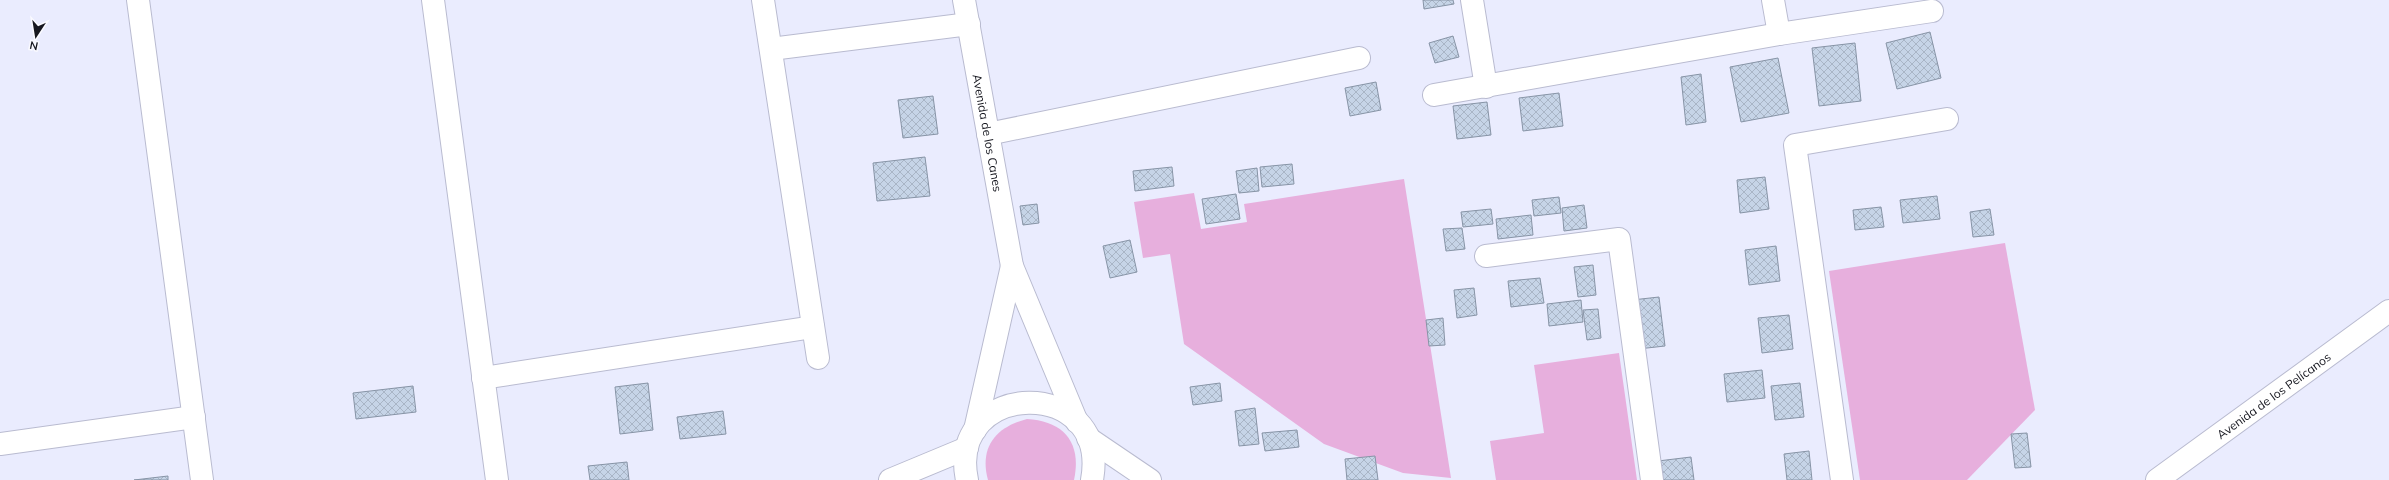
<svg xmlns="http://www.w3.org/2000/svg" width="2389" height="480" viewBox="0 0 2389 480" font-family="Mulish,sans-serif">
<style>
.green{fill:#e7afdd}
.building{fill:url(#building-cross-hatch);stroke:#8794a6}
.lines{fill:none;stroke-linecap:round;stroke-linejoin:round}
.minor-casing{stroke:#b9bbd0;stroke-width:24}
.minor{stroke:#fff;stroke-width:22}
.labels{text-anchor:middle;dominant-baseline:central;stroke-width:3.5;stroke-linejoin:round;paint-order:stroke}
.street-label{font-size:12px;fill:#16171f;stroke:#fafaff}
</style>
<defs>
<pattern id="building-cross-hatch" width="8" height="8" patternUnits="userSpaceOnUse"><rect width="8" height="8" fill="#c6d4e7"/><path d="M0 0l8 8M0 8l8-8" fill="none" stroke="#a9b5c6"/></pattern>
</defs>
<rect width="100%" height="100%" fill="#eaecfe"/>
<g class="green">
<polygon points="1404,179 1451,478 1403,473 1324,444 1184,344 1170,254 1143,258 1134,202 1194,193 1201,229 1247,222 1244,204"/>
<polygon points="2005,243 2035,410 1967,480 1860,480 1829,271"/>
<polygon points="1619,353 1637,480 1496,480 1490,441 1544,433 1534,365"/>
<path d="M1027,419C1064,421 1082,443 1074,480H988C979,447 996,427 1027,419Z"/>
</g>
<g class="building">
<polygon points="1423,0 1453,0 1454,4 1424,9"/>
<polygon points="1930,32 1941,78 1897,89 1886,43"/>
<polygon points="1453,36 1459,57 1435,63 1429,43"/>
<polygon points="1855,43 1861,101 1819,106 1812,48"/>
<polygon points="1778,58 1789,113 1741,122 1730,67"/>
<polygon points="1701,74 1706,122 1686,125 1681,77"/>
<polygon points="1376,82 1381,110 1350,116 1345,88"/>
<polygon points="1559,93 1563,126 1523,131 1519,98"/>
<polygon points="933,96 938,134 903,138 898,100"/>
<polygon points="1487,102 1491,135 1457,139 1453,106"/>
<polygon points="925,157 930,196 877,201 873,163"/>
<polygon points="1292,164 1294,184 1262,187 1260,167"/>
<polygon points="1172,167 1174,186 1135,191 1133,171"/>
<polygon points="1257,168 1259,191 1239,193 1236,171"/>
<polygon points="1765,177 1769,209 1740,213 1737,180"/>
<polygon points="1236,194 1240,219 1206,224 1202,199"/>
<polygon points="1937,196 1940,219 1903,223 1900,200"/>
<polygon points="1559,197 1561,213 1534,216 1532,200"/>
<polygon points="1037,204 1039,223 1023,225 1020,206"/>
<polygon points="1584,205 1587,228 1564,231 1562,208"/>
<polygon points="1881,207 1884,227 1855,230 1853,210"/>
<polygon points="1491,209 1493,224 1463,227 1461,212"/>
<polygon points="1990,209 1994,235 1973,237 1970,212"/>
<polygon points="1531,215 1533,235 1498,239 1496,219"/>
<polygon points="1462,228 1465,249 1446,251 1443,229"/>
<polygon points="1130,240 1137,272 1110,278 1103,246"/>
<polygon points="1776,246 1780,281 1749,285 1745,250"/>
<polygon points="1593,265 1596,295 1578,297 1574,267"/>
<polygon points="1540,278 1544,303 1511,307 1508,281"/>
<polygon points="1474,288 1477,315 1457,318 1454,290"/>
<polygon points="1659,297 1665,346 1638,349 1632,300"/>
<polygon points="1581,300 1583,322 1549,326 1547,304"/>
<polygon points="1598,309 1601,338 1587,340 1583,310"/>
<polygon points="1789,315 1793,349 1762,353 1758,318"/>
<polygon points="1443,318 1445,345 1429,346 1426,320"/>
<polygon points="1762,370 1765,398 1727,402 1724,374"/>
<polygon points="648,383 653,430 620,434 615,387"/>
<polygon points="1220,383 1222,401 1193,405 1190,387"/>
<polygon points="1800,383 1804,417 1775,420 1771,386"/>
<polygon points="413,386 416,412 356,419 353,393"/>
<polygon points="1255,408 1259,444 1239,446 1235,411"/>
<polygon points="723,411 726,434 680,439 677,417"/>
<polygon points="1297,430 1299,447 1265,451 1262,433"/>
<polygon points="2027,433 2031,467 2015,468 2011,434"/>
<polygon points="1809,451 1812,480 1787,480 1784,454"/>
<polygon points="1375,456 1378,480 1347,480 1345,459"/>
<polygon points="1691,457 1694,480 1660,480 1658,461"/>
<polygon points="627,462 629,480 590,480 588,466"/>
<polygon points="168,476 168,480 134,480"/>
</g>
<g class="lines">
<defs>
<g id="minor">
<polyline points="138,0 202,480"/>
<polyline points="433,0 497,480"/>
<polyline points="763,0 818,358"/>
<path id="s1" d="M964,0L1012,266L1077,422"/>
<polyline points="1472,0 1486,87"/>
<polyline points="1773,0 1779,34"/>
<polyline points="771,49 969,24"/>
<polyline points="1434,95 1779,34 1932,11"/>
<polyline points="988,134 1359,58"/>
<polyline points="1486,256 1619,239 1652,480"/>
<polyline points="483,378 813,327"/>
<polyline points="975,430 1012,266"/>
<polyline points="1088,438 1150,480"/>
<polyline points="0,444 194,417"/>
<polyline points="890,480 967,448"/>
<path d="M967,480C946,379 1111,375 1092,480"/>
<polyline points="1842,480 1795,145 1947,119"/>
<path id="s2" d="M2157,480L2389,311"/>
</g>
</defs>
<use href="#minor" class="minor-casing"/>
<use href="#minor" class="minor"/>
</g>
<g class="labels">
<g class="street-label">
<text stroke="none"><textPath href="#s1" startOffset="135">Avenida de los Canes</textPath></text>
<text stroke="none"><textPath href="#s2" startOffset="144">Avenida de los Pelícanos</textPath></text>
</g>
</g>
<g transform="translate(36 36) rotate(192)" stroke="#fafaff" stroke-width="3" paint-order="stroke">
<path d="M0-3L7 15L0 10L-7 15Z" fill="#16171f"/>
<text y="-6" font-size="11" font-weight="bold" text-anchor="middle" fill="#16171f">N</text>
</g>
</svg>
